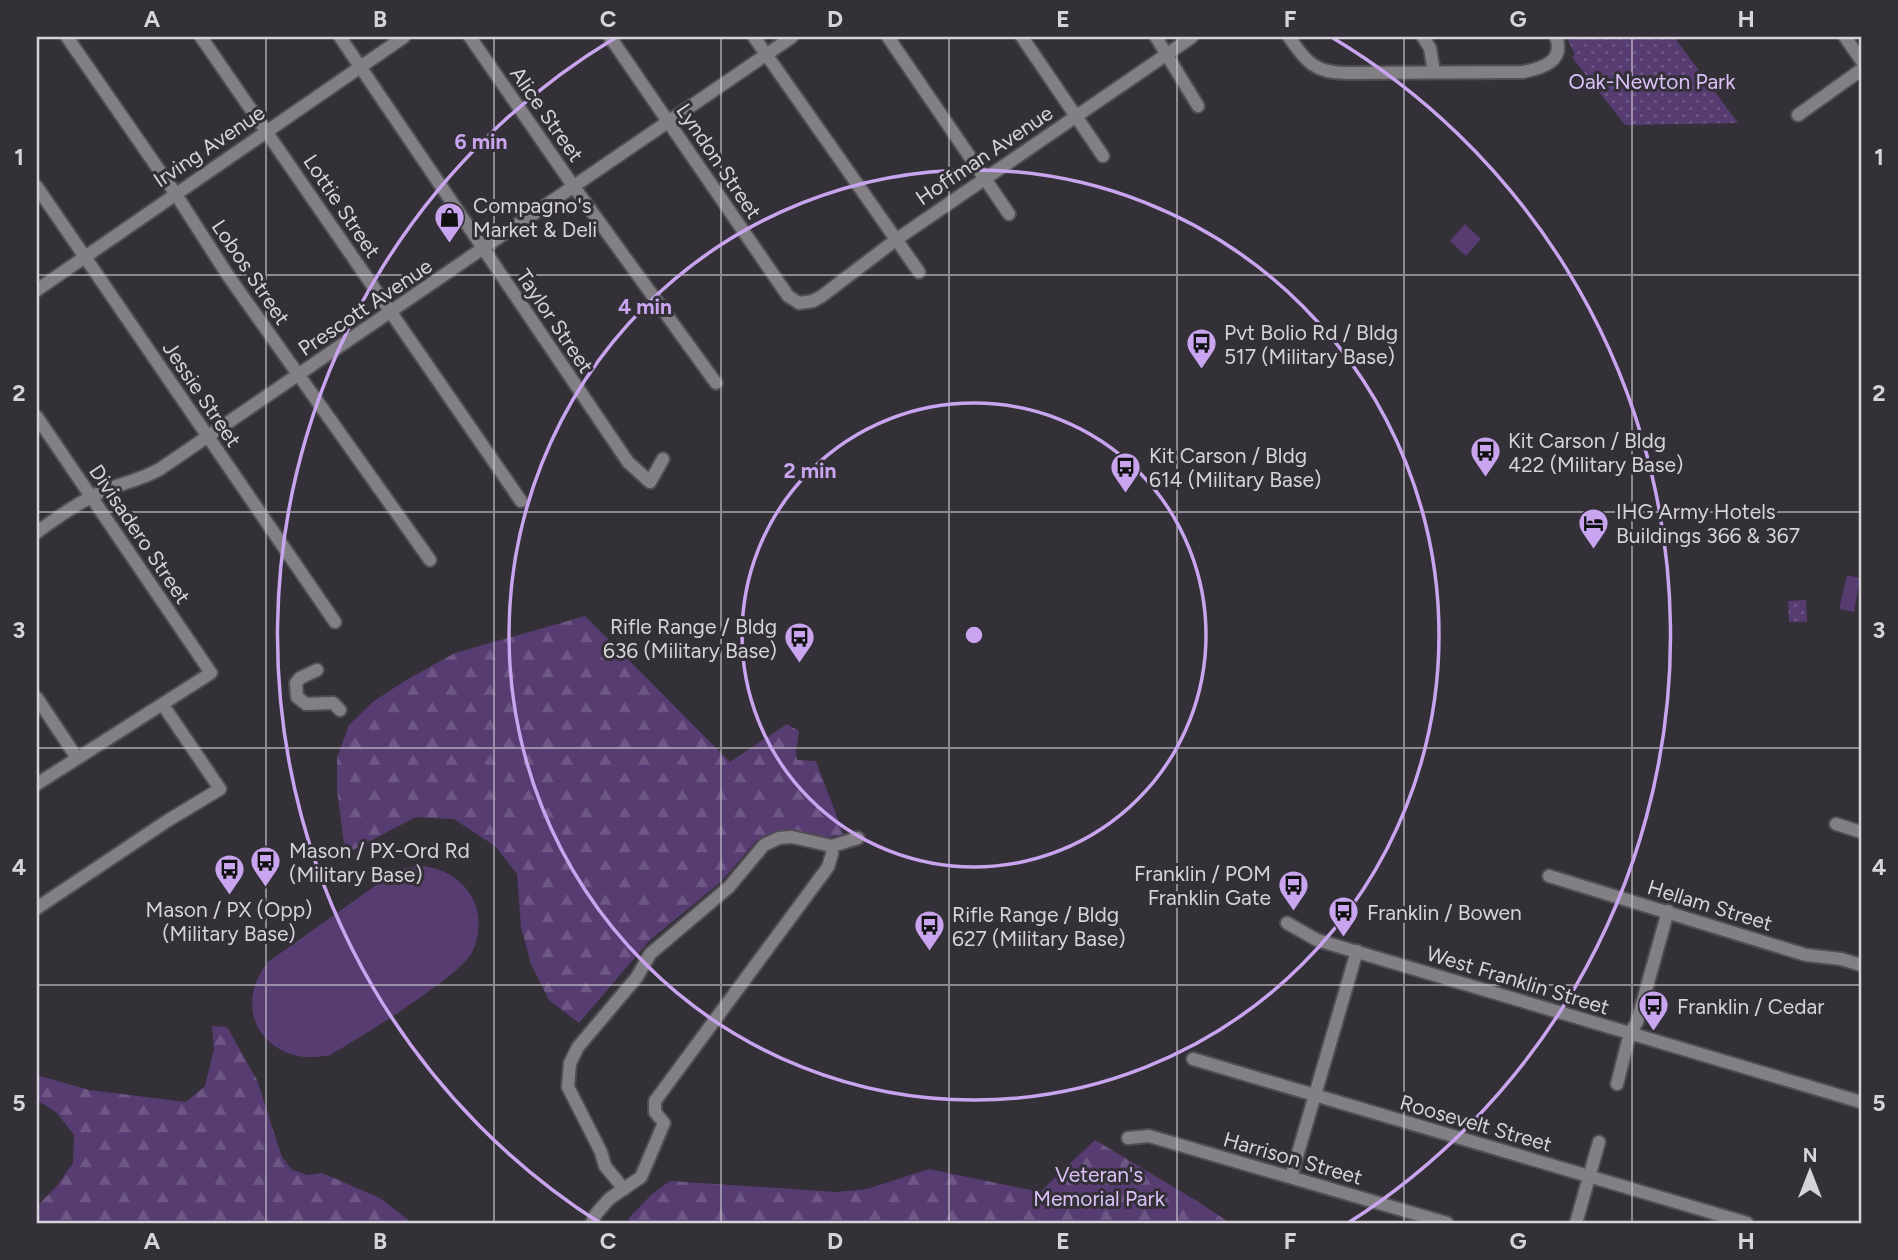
<svg xmlns="http://www.w3.org/2000/svg" width="1898" height="1260" viewBox="0 0 1898 1260" font-family="Figtree,sans-serif">
<style>
.grass{fill:url(#grass-dots)}
.forest{fill:url(#forest-firs)}
.garden{fill:#563c71}
.lines{fill:none;stroke-linecap:round;stroke-linejoin:round}
.minor-casing{stroke:#514d55;stroke-width:16}
.minor{stroke:#828085;stroke-width:12}
.grid{fill:none;stroke:#d6d3d9;stroke-width:2;stroke-opacity:0.55}
.ring{fill:none;stroke:#c8a5ee;stroke-width:3.5}
.labels{text-anchor:middle;dominant-baseline:central;stroke-width:6;stroke-linejoin:round;paint-order:stroke}
.park-label{font-size:21px;fill:#dbc1f8;stroke:#343038}
.street-label{font-size:21px;fill:#d6d3d9;stroke:#343038}
.poi-label{font-size:21px;fill:#d6d3d9;stroke:#343038;text-anchor:start}
.centre{fill:#c8a5ee;stroke:#343038;stroke-width:3.5}
.ring-label{font-size:21px;text-anchor:middle;font-weight:bold;fill:#c8a5ee;stroke:#343038;stroke-width:6;stroke-linejoin:round;paint-order:stroke}
.neatline{fill:none;stroke:#d6d3d9;stroke-width:2.5}
.grid-label{font-size:23px;text-anchor:middle;font-weight:bold;fill:#d6d3d9}
</style>
<defs>
<pattern id="grass-dots" width="8" height="8" patternUnits="userSpaceOnUse" patternTransform="scale(1.75)"><rect width="8" height="8" fill="#563c71"/><path d="M2 2h.1M6 6h.1" fill="none" stroke="#6e5785" stroke-width="1.8" stroke-linecap="round"/></pattern>
<pattern id="forest-firs" width="22" height="20" patternUnits="userSpaceOnUse" patternTransform="scale(1.75)"><rect width="22" height="20" fill="#563c71"/><path d="M5 1l3.5 6h-7zM16 11l3.5 6h-7z" fill="#6e5785"/></pattern>
</defs>
<rect width="100%" height="100%" fill="#343038"/>
<g class="grass">
<polygon points="1566,37 1674,37 1738,123 1625,125 1572,57 1575,54"/>
<polygon points="1806,600 1807,622 1789,622 1788,601"/>
</g>
<g class="forest">
<polygon points="585,616 730,762 787,724 799,731 796,752 797,760 816,761 844,835 827,837 788,829 769,834 756,841 722,881 649,941 579,1023 549,1000 531,964 521,927 517,874 495,846 454,819 416,817 351,851 344,844 337,790 337,758 349,725 374,701 408,679 455,653"/>
<polygon points="212,1026 227,1027 257,1080 282,1157 292,1170 308,1175 322,1173 380,1198 412,1223 37,1223 37,1206 57,1186 73,1163 74,1135 56,1112 37,1100 37,1075 89,1090 186,1102 205,1086 214,1049"/>
<polygon points="1095,1140 1197,1201 1230,1223 632,1223 628,1219 652,1194 670,1181 836,1192 867,1189 929,1169 1040,1192"/>
</g>
<g class="garden">
<polygon points="1465,224 1481,239 1466,256 1450,241"/>
<polygon points="1847,575 1860,578 1854,612 1839,609"/>
<path d="M423,866C445,869 464,880 474,901C481,917 480,939 471,954C457,978 358,1039 330,1055C269,1069 228,1012 268,962L386,878L406,868Z"/>
</g>
<g class="lines">
<defs>
<g id="minor">
<polyline points="67,37 175,193 229,277 430,560"/>
<polyline points="201,37 521,501"/>
<polyline points="340,37 628,462 650,482 663,459"/>
<polyline points="470,37 574,187 716,383"/>
<polyline points="610,37 788,296 799,303 813,301 822,296 897,239 1192,37"/>
<polyline points="754,37 919,272"/>
<polyline points="888,37 1009,214"/>
<polyline points="1022,37 1103,156"/>
<polyline points="1156,37 1198,106"/>
<path d="M1289,37C1306,62 1315,73 1347,73L1523,72C1543,68 1565,61 1556,37"/>
<polyline points="1423,37 1430,48 1434,72"/>
<polyline points="1845,37 1861,60"/>
<polyline points="1798,115 1861,70"/>
<polyline points="37,187 335,622"/>
<polyline points="37,290 404,37"/>
<polyline points="37,417 211,673 37,784"/>
<path d="M37,532C58,517 79,502 103,491C122,483 141,480 160,469L792,37"/>
<polyline points="317,670 300,678 296,683 297,697 306,704 333,703 340,710"/>
<polyline points="37,698 77,758"/>
<polyline points="1836,824 1861,832"/>
<polyline points="1549,876 1806,955 1841,959 1861,965"/>
<polyline points="37,908 167,821 220,789 163,705"/>
<polyline points="1287,923 1317,940 1861,1102"/>
<polyline points="1193,1059 1747,1223"/>
<polyline points="1617,1084 1630,1033 1637,1022 1668,911"/>
<polyline points="1128,1138 1149,1136 1447,1223"/>
<polyline points="1291,1177 1357,951"/>
<polyline points="624,1189 605,1166 601,1152 568,1087 570,1063 578,1047 637,977 650,954 729,887 764,845 779,838 792,837 832,846 858,838"/>
<polyline points="592,1223 596,1214 609,1199 641,1177 664,1123 655,1112 655,1101 828,867 832,854 832,846"/>
<polyline points="1576,1223 1599,1142"/>
</g>
</defs>
<use href="#minor" class="minor-casing"/>
<use href="#minor" class="minor"/>
</g>
<path class="grid" d="M266,37V1223M494,37V1223M721,37V1223M949,37V1223M1177,37V1223M1404,37V1223M1632,37V1223M37,275H1861M37,512H1861M37,748H1861M37,985H1861"/>
<g class="ring">
<circle cx="974" cy="635" r="232"/>
<circle cx="974" cy="635" r="465"/>
<path d="M600 1223A697 697 0 0 1 615 38M1333 38A697 697 0 0 1 1348 1223"/>
</g>
<defs>
<symbol id="shop-pin" viewBox="-11 -11 22 30"><path d="M0 17L-7.5 6A9.5 9.5 0 1 1 7.5 6Z" fill="#c8a5ee" stroke="#343038"/><path d="M-5-2.5h2.3a2.7 3.5 0 0 1 5.4 0H5L5.5 6h-11ZM-1.5-2.5h3a1.5 2.3 0 0 0-3 0Z" fill="#111"/></symbol>
<symbol id="bus-pin" viewBox="-11 -11 22 30"><path d="M0 17L-7.5 6A9.5 9.5 0 1 1 7.5 6Z" fill="#c8a5ee" stroke="#343038"/><path d="M-5-6H5V4H4V6H2V4H-2V6H-4V4H-5ZM-3.5-4V0h7V-4ZM-3.5 1.2v1.5H-2V1.2ZM2 1.2v1.5H3.5V1.2Z" fill="#111"/></symbol>
<symbol id="hotel-pin" viewBox="-11 -11 22 30"><path d="M0 17L-7.5 6A9.5 9.5 0 1 1 7.5 6Z" fill="#c8a5ee" stroke="#343038"/><path d="M-6-4.5h1.5V1H6V5H4.5V3h-9V5H-6ZM-4 0a1.8 1.8 0 1 1 3.6 0ZM.5 0V-2.5h3Q6-2.5 6 0Z" fill="#111"/></symbol>
</defs>
<g fill-rule="evenodd">
<use href="#shop-pin" x="432" y="200" width="35" height="47"/>
<use href="#bus-pin" x="1184" y="326" width="35" height="47"/>
<use href="#bus-pin" x="1468" y="434" width="35" height="47"/>
<use href="#bus-pin" x="1108" y="450" width="35" height="47"/>
<use href="#hotel-pin" x="1576" y="506" width="35" height="47"/>
<use href="#bus-pin" x="782" y="620" width="35" height="47"/>
<use href="#bus-pin" x="248" y="844" width="35" height="47"/>
<use href="#bus-pin" x="212" y="852" width="35" height="47"/>
<use href="#bus-pin" x="1276" y="868" width="35" height="47"/>
<use href="#bus-pin" x="1326" y="894" width="35" height="47"/>
<use href="#bus-pin" x="912" y="908" width="35" height="47"/>
<use href="#bus-pin" x="1636" y="988" width="35" height="47"/>
</g>
<g class="labels">
<g class="park-label">
<text x="1652" y="81">Oak-Newton Park</text>
<text x="1099" y="1174">Veteran's<tspan x="1099" dy="24">Memorial Park</tspan></text>
</g>
<g class="street-label">
<text transform="translate(547 114) rotate(55)">Alice Street</text>
<text transform="translate(209 146) rotate(-34)">Irving Avenue</text>
<text transform="translate(984 155) rotate(-34)">Hoffman Avenue</text>
<text transform="translate(719 161) rotate(56)">Lyndon Street</text>
<text transform="translate(342 206) rotate(56)">Lottie Street</text>
<text transform="translate(251 272) rotate(56)">Lobos Street</text>
<text transform="translate(365 307) rotate(-34)">Prescott Avenue</text>
<text transform="translate(555 321) rotate(56)">Taylor Street</text>
<text transform="translate(202 394) rotate(56)">Jessie Street</text>
<text transform="translate(140 534) rotate(56)">Divisadero Street</text>
<text transform="translate(1710 905) rotate(17)">Hellam Street</text>
<text transform="translate(1518 980) rotate(17)">West Franklin Street</text>
<text transform="translate(1476 1123) rotate(16)">Roosevelt Street</text>
<text transform="translate(1293 1158) rotate(16)">Harrison Street</text>
</g>
<g class="poi-label">
<text x="473" y="205">Compagno's<tspan x="473" dy="24">Market &amp; Deli</tspan></text>
<text x="1224" y="332">Pvt Bolio Rd / Bldg<tspan x="1224" dy="24">517 (Military Base)</tspan></text>
<text x="1508" y="440">Kit Carson / Bldg<tspan x="1508" dy="24">422 (Military Base)</tspan></text>
<text x="1149" y="455">Kit Carson / Bldg<tspan x="1149" dy="24">614 (Military Base)</tspan></text>
<text x="1616" y="511">IHG Army Hotels<tspan x="1616" dy="24">Buildings 366 &amp; 367</tspan></text>
<text x="777" y="626" text-anchor="end">Rifle Range / Bldg<tspan x="777" dy="24">636 (Military Base)</tspan></text>
<text x="289" y="850">Mason / PX-Ord Rd<tspan x="289" dy="24">(Military Base)</tspan></text>
<text x="1271" y="873" text-anchor="end">Franklin / POM<tspan x="1271" dy="24">Franklin Gate</tspan></text>
<text x="229" y="909" text-anchor="middle">Mason / PX (Opp)<tspan x="229" dy="24">(Military Base)</tspan></text>
<text x="1367" y="912">Franklin / Bowen</text>
<text x="952" y="914">Rifle Range / Bldg<tspan x="952" dy="24">627 (Military Base)</tspan></text>
<text x="1677" y="1006">Franklin / Cedar</text>
</g>
</g>
<circle cx="974" cy="635" r="10" class="centre"/>
<g class="ring-label">
<text x="481" y="149">6 min</text>
<text x="645" y="314">4 min</text>
<text x="810" y="478">2 min</text>
</g>
<rect width="1898" height="1260" fill="none" stroke="#343038" stroke-width="77"/>
<g transform="translate(1810 1172)" stroke="#343038" stroke-width="5" paint-order="stroke">
<path d="M0-5L12 26L0 18L-12 26Z" fill="#d6d3d9"/>
<text y="-10" font-size="19" font-weight="bold" text-anchor="middle" fill="#d6d3d9">N</text>
</g>
<rect x="38" y="38" width="1822" height="1184" class="neatline"/>
<g class="grid-label">
<text x="152" y="27">A</text>
<text x="380" y="27">B</text>
<text x="608" y="27">C</text>
<text x="835" y="27">D</text>
<text x="1063" y="27">E</text>
<text x="1290" y="27">F</text>
<text x="1518" y="27">G</text>
<text x="1746" y="27">H</text>
<text x="19" y="165">1</text>
<text x="1879" y="165">1</text>
<text x="19" y="401">2</text>
<text x="1879" y="401">2</text>
<text x="19" y="638">3</text>
<text x="1879" y="638">3</text>
<text x="19" y="875">4</text>
<text x="1879" y="875">4</text>
<text x="19" y="1111">5</text>
<text x="1879" y="1111">5</text>
<text x="152" y="1249">A</text>
<text x="380" y="1249">B</text>
<text x="608" y="1249">C</text>
<text x="835" y="1249">D</text>
<text x="1063" y="1249">E</text>
<text x="1290" y="1249">F</text>
<text x="1518" y="1249">G</text>
<text x="1746" y="1249">H</text>
</g>
</svg>
